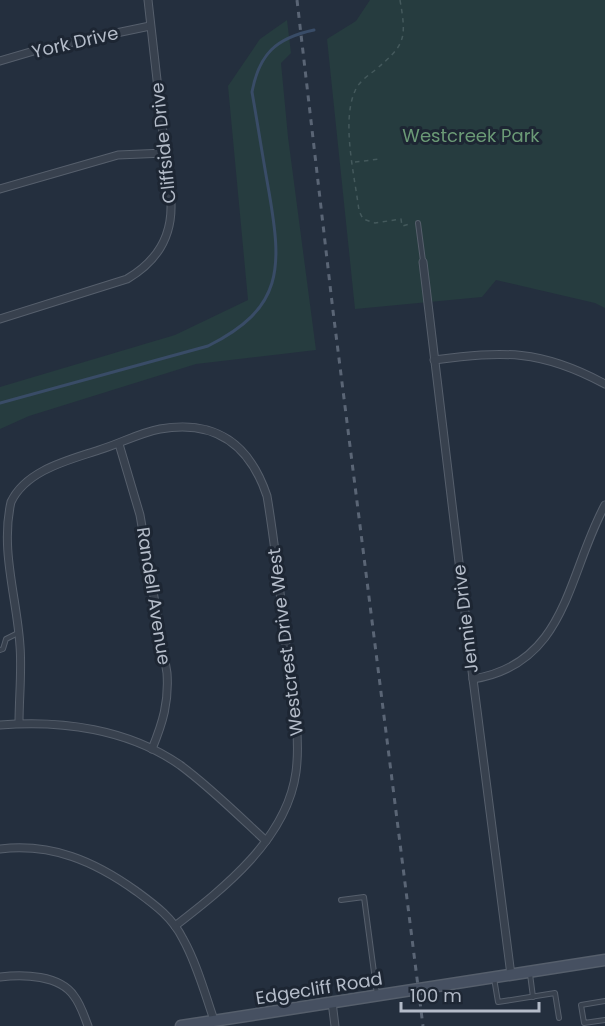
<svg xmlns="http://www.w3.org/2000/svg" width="605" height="1026" viewBox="0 0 605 1026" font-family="Poppins,sans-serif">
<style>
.green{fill:#263c3f}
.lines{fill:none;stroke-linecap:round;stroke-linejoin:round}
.stream{stroke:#394c67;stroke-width:3}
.lane-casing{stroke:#565f6c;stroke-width:6}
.street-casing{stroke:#565f6c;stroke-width:9}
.secondary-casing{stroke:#565f6c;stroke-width:13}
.path{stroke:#44595c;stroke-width:1.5;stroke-dasharray:4.5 4.5;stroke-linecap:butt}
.lane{stroke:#38414e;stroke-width:4}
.street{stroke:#38414e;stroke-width:7}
.secondary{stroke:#465061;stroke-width:10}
.rail{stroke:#5a6575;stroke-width:3;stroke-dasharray:6 6;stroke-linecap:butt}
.labels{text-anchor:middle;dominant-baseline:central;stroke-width:6;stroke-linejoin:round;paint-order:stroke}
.street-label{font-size:18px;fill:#b4bcc9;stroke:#1d2633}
.park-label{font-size:18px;fill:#6b9a76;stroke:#1d2633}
</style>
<rect width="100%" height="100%" fill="#242f3e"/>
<g class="green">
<polygon points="370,0 605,0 605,308 595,303 496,280 482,297 355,309 327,39 356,21"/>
<polygon points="287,20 291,53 281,63 288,137 316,350 196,364 29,416 0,429 0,387 175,335 248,300 228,86 260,39"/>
</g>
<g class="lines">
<path class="stream" d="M0,403L208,346C284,308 282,268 269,192C263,159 258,126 252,92C259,54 276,38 314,30"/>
<defs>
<g id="lane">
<polyline points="418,223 423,261"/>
<polyline points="0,650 3,649 6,639 18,633"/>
<polyline points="341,900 364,897 377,995"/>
<polyline points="530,974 533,997"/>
<polyline points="494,978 498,1002 555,993 559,1018"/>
<polyline points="605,1001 581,1005 584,1023 605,1020"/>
</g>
<g id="street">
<polyline points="0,61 44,48 150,26"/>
<polyline points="0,189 118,155 165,153"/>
<polyline points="423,262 473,679 511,975"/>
<path d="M0,319L127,279C156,262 172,238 171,204L148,0"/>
<path d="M434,360C504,351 540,349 605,384"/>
<path d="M119,444L140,515L167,673C169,702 163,722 152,749"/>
<path d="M473,679C567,664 567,575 605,505"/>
<path d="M19,723C19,698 22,671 20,646C17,598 0,550 11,502C26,470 69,460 99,450C119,444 139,433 160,429C216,419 250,445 267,496C276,549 281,602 287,655C292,693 301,734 296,772C287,839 224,888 175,926"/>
<path d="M0,725C62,720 128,729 180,765C210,787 238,815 266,841"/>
<path d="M0,849C52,843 94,861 136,891C155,905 172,917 183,939C197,964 205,994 214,1020"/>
<path d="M0,977C23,974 60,975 74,996C81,1005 84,1016 88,1026"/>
<polyline points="332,1002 335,1026"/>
</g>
<polyline id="secondary" points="181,1026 605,960"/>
</defs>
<use href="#lane" class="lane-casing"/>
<use href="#street" class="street-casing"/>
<use href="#secondary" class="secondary-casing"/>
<g class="path">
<path d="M400,0C407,40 405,45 374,71C367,76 358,83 355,91C341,122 355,177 359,211L363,219L375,223L401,219L402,226L410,224"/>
<polyline points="355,162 380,159"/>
</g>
<use href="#lane" class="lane"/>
<use href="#street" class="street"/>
<use href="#secondary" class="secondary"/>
<polyline class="rail" points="297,0 333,311 423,1026"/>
</g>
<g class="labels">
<g class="street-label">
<text transform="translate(75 42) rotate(-13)">York Drive</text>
<text transform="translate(163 143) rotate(-96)">Cliffside Drive</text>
<text transform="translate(154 596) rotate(81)">Randell Avenue</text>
<text transform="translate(465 619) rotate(-97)">Jennie Drive</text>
<text transform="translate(285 642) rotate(-97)">Westcrest Drive West</text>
<text transform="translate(319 988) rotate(-9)">Edgecliff Road</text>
</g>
<g class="park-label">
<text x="471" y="135">Westcreek Park</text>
</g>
</g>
<path d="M401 1002v9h138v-9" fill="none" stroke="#b4bcc9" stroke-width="3"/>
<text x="410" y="1002" font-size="18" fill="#b4bcc9" stroke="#1d2633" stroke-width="4.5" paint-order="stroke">100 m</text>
</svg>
